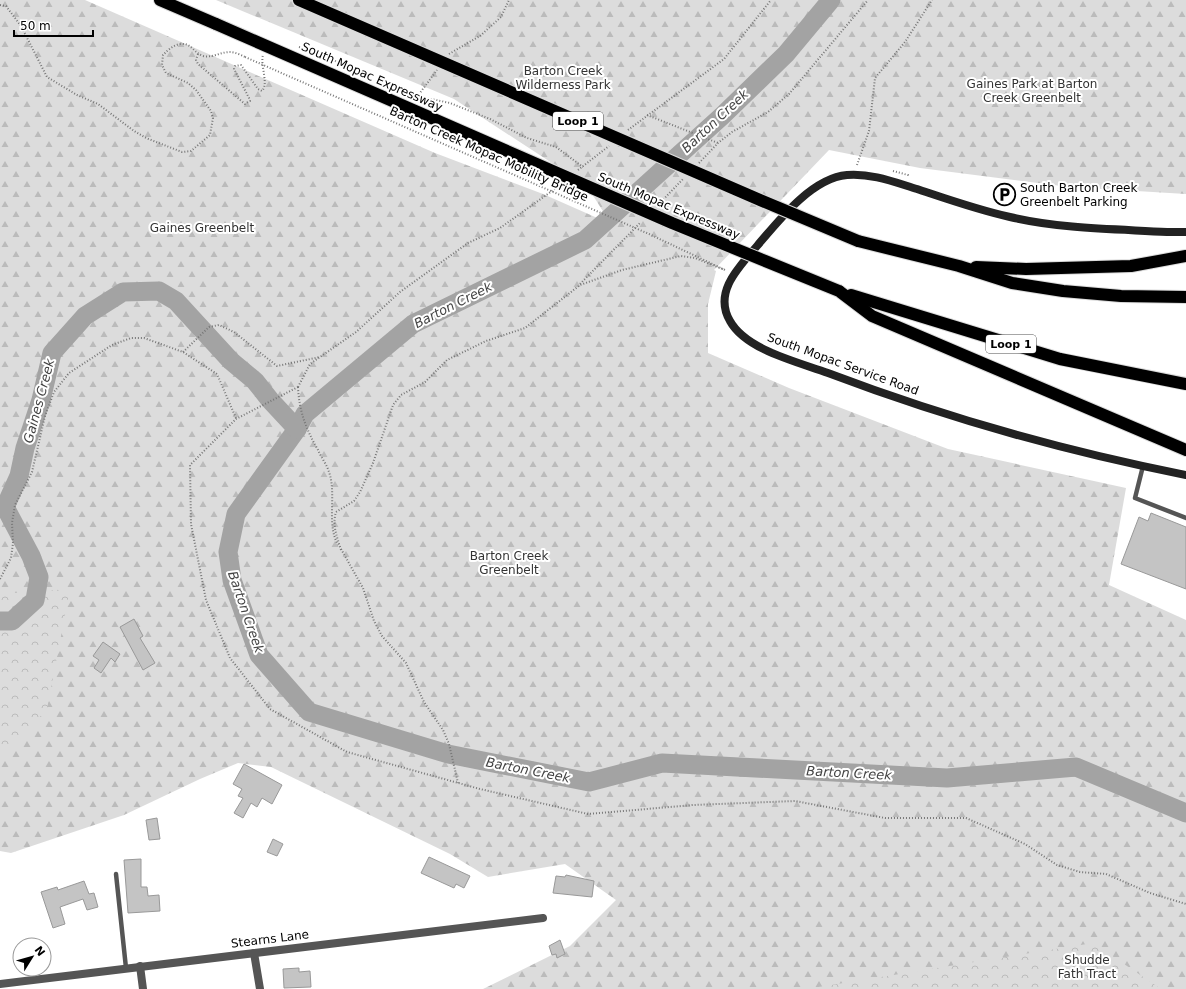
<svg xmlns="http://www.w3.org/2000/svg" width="1186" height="989" viewBox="0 0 1186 989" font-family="'DejaVu Sans',sans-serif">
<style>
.forest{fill:url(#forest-firs)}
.park{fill:url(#park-crowns)}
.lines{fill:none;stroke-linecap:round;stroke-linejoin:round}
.river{stroke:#a3a3a3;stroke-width:19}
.building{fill:#c4c4c4;stroke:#999}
.highway-casing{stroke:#dbdbdb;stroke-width:14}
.path{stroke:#777;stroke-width:2;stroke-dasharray:1 2;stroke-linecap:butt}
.lane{stroke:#555;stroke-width:4.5}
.street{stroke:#555;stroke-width:8}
.secondary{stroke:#222;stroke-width:8}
.highway{stroke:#000;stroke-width:12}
.highway-bridge-casing{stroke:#dbdbdb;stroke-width:14;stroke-linecap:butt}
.path-bridge{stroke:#777;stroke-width:2;stroke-dasharray:1 2;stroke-linecap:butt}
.highway-bridge{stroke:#000;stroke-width:12}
.labels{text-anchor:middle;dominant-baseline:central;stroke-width:4;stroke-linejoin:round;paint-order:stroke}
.shield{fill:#fff;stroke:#4c4c4c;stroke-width:1}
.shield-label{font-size:11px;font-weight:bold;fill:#000}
.park-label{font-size:12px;fill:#333;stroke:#fff}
.street-label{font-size:12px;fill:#000;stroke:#fff}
.poi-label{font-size:12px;fill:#000;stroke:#fff;text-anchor:start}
.water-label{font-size:13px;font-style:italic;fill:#444;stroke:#fff}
</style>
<defs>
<pattern id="forest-firs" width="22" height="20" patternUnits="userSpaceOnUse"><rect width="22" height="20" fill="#dcdcdc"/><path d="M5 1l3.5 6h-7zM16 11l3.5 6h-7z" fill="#bbb"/></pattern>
<pattern id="park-crowns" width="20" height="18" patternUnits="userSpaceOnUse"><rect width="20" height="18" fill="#dcdcdc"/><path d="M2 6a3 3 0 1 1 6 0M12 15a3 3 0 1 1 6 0" fill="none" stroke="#bbb"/></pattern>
</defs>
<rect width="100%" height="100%" fill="#fff"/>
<polygon class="forest" points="0,0 85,0 435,153 543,194 611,224 587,186 454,99 216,0 1186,0 1186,194 1070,187 920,168 829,150 714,270 716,271 708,304 708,353 789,388 948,449 1126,488 1109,585 1186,620 1186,989 483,989 570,946 616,900 565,864 488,877 450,854 271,767 238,763 200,779 124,815 11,853 0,851"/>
<g class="park">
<polygon points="70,589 47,709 0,761 0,594"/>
<polygon points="1093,943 1161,989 806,989"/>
</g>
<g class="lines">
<g class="river">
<polyline points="831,0 786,54 722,116 585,240 413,324 305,414 297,429 236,514 228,552 232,580 259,655 309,712 448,754 589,782 662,763 947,778 1076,767 1186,813"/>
<polyline points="0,621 12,621 35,600 39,577 31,556 5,507 19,476 25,448 41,400 52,353 85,316 123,292 159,291 176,301 231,361 255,381 270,400 297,429"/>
</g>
</g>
<g class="building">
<polygon points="1151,513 1186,527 1186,589 1121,564 1139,517 1148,521"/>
<polygon points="134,619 143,636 140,638 155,663 143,670 120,627"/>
<polygon points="103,642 120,654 115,662 111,658 101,673 94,668 99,660 93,656"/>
<polygon points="244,764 282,785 272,804 262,798 257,807 251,803 243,818 234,813 243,798 238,796 242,789 233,784"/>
<polygon points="157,818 160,839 149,840 146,820"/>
<polygon points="273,839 283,844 277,856 267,852"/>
<polygon points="429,857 470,876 464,888 456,884 454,888 421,873"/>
<polygon points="141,859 141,887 147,887 148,896 159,895 160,911 128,913 124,860"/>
<polygon points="566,875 594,881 592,897 553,893 556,876 565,877"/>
<polygon points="84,881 89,894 94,893 98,907 87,910 83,899 60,907 65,924 53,928 41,892 57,887 58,890"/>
<polygon points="560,940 565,954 557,958 556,954 552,955 549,946"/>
<polygon points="299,968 299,972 310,971 311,987 284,988 283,969"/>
</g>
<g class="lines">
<defs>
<g id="highway">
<polyline points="160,0 216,24"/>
<polyline points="858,241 959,266 1012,283 1063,291 1121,296 1186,297"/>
<polyline points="976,267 1026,269 1131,266 1186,256"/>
<polyline points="839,291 872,316 1186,450"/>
<polyline points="851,295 1060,359 1186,384"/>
</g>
</defs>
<use href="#highway" class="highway-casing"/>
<g class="path">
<path d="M0,5L6,6L21,26L47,77L77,95L98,104L134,131L146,138L182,152L191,151L210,135L213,118L211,111L196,90L188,83L166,73L162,65L163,55C168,50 174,44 182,44C191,43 194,53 203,56C212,58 221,52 230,52C235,52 241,55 245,57"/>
<polyline points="299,47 323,53 346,68"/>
<path d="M198,54L196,60L198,64L245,104L250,101L249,98L234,69L235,66L241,65L258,89L262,91C269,83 260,66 263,55"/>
<polyline points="449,54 480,36 501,17 509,0"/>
<polyline points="407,94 450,103 490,119 527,138 556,147 583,167"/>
<polyline points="417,97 437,70"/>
<polyline points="647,115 718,143"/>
<polyline points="628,130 724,59 771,0"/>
<polyline points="699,163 718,143 732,132 768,112 789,94 868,0"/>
<polyline points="857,165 869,131 875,78 905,42 932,0"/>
<polyline points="578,170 609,146"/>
<polyline points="893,171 908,175 908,177"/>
<polyline points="657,206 683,179"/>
<polyline points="580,284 641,222"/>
<polyline points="183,352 209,327 219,325 234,332 277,366 320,357"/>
<polyline points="298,387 236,419 190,465 191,524 206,600 230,658 270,709 347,752 480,789 588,814 693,805 795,801 885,818 966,818 1025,844 1057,865 1080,872 1106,874 1150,893 1186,904"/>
<polyline points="298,387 310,364 356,332 400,292 468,243 500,228 559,186"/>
<path d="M298,387C299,411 306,429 318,450C321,457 327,465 329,472C337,495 326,523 338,545"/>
<polyline points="341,549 363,588 374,621 382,636 406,663 424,702 443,730 449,744 458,783"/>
<path d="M341,550C337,537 332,525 336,512L354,501L360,492L373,463L393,405L401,395L425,382L447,360L486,341L525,328L580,285L622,270L681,256L695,258L725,270"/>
<polyline points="0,579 11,558 13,543 12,523 15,505 32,472 45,416 54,392 69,373 112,345 131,338 144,338 183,352 217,374 236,418"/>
</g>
<g class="lane">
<polyline points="1143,466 1135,498 1186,518"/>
<polyline points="116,874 126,968"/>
</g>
<g class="street">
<polyline points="254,953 260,989"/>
<polyline points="140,966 143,989"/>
<polyline points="0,984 543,918"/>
</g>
<path class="secondary" d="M1186,232H1167C1115,229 1061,229 1010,217C978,210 947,199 917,189C894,182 871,173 847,175C812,178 779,220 757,246C739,267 713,292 730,321C746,350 798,362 828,373C944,417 1064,451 1186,475"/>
<use href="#highway" class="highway"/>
<defs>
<g id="highway-bridge">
<polyline points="299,0 760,200 858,241"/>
<polyline points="216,24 672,223 839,291"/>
</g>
</defs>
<use href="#highway-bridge" class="highway-bridge-casing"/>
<polyline class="path-bridge" points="245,57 649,234 725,270"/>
<use href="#highway-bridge" class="highway-bridge"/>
</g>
<defs>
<symbol id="parking-ring" viewBox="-11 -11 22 22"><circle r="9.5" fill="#fff" stroke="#000" stroke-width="1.5"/><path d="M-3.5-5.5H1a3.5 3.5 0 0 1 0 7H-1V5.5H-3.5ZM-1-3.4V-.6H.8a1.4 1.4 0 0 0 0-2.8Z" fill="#000"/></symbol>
</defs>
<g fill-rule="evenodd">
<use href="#parking-ring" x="992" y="182" width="25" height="25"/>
</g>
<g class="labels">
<g class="shield">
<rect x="553" y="112" width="50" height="18" rx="3"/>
<rect x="986" y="335" width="50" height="18" rx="3"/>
</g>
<g class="shield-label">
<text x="578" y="121">Loop 1</text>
<text x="1011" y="344">Loop 1</text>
</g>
<g class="park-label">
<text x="563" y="71">Barton Creek<tspan x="563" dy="14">Wilderness Park</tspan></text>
<text x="1032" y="84">Gaines Park at Barton<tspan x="1032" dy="14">Creek Greenbelt</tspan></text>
<text x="202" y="228">Gaines Greenbelt</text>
<text x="509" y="556">Barton Creek<tspan x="509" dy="14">Greenbelt</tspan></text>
<text x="1087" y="960">Shudde<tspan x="1087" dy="14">Fath Tract</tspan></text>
</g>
<g class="street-label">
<text transform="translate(372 77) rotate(24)">South Mopac Expressway</text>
<text transform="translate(489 154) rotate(24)">Barton Creek Mopac Mobility Bridge</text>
<text transform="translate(669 206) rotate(23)">South Mopac Expressway</text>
<text transform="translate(843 364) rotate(20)">South Mopac Service Road</text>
<text transform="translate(270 939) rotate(-7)">Stearns Lane</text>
</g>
<g class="poi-label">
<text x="1020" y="188">South Barton Creek<tspan x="1020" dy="14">Greenbelt Parking</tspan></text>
</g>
<g class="water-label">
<text transform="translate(715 121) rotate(-43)">Barton Creek</text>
<text transform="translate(453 305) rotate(-27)">Barton Creek</text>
<text transform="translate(39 401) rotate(-75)">Gaines Creek</text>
<text transform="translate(246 612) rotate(71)">Barton Creek</text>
<text transform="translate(528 770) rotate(11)">Barton Creek</text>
<text transform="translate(849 773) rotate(3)">Barton Creek</text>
</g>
</g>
<g transform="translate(32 957) rotate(53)"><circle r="19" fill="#ffffff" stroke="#999999"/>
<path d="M0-3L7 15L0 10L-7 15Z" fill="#000000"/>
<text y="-6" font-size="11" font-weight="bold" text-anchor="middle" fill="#000000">N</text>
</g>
<path d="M14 30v6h79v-6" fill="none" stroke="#000000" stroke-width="2"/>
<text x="20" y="30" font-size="12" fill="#000000" stroke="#ffffff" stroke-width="3" paint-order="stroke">50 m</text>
</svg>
